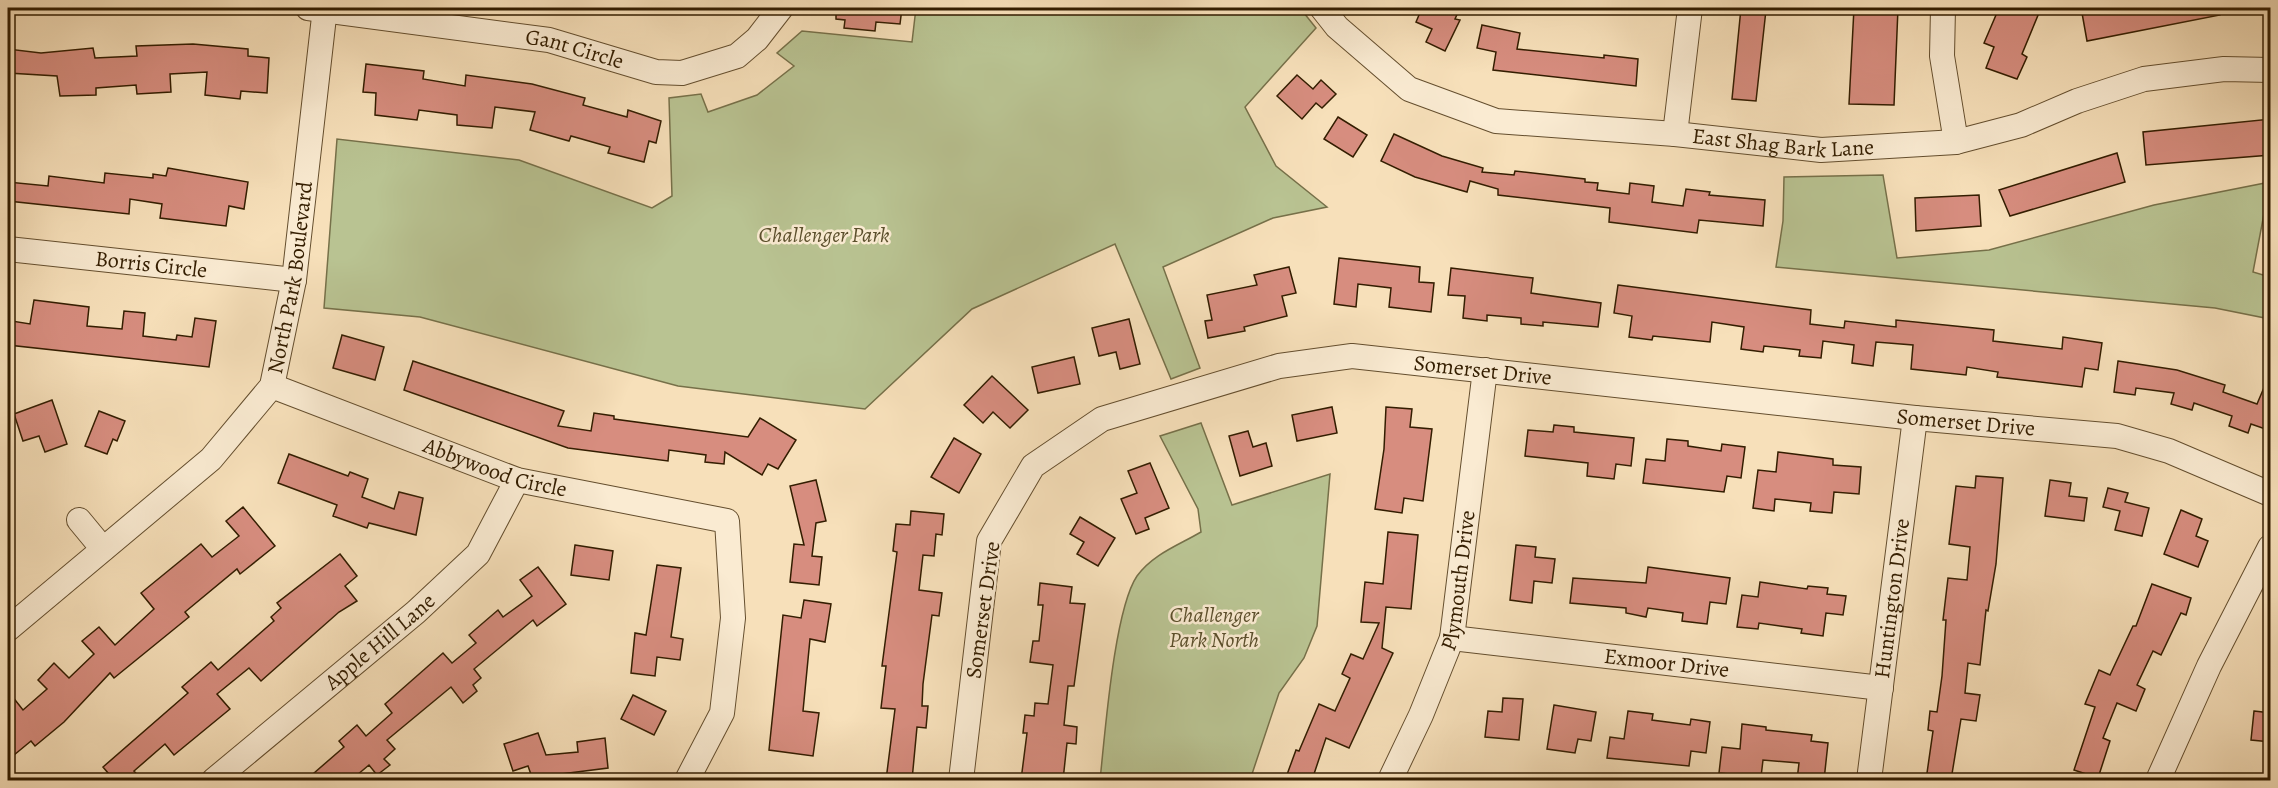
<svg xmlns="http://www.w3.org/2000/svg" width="2278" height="788" viewBox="0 0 2278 788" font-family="Alegreya,serif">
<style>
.green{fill:#b9c392;stroke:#767049;stroke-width:1.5}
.building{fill:#d78d7f;stroke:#331d00;stroke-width:1.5}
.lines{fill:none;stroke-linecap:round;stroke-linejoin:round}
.minor-casing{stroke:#644e2e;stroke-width:26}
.minor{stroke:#faebd2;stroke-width:24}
.labels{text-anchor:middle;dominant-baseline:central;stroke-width:5;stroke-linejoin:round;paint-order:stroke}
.street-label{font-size:22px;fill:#331d00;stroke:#faebd2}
.park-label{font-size:22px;font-style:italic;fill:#5b4f2c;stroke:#faebd2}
</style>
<rect width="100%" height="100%" fill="#f7e0ba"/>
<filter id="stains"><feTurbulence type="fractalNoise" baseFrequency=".00333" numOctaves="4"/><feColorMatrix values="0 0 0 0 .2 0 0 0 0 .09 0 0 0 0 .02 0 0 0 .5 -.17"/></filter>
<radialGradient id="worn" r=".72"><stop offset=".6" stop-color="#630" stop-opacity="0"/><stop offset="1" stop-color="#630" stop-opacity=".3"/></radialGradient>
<g class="green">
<polygon points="916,8 1300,8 1316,28 1245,107 1276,166 1327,207 1273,218 1163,267 1200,368 1171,379 1115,244 972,309 865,409 678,386 420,317 324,308 337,139 519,160 652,208 672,196 669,98 701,94 708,112 757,95 794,66 777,53 802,31 912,42"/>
<polygon points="1883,175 1897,258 1989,250 2154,205 2270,182 2253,272 2270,277 2270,319 2215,308 1776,267 1783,221 1784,177"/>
<path d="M1201,423L1232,505L1330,474L1317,626L1304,658L1279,693L1250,780H1100C1105,735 1114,610 1137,576C1153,554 1179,545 1201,532L1198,509L1160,436Z"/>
</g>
<g class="building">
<polygon points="836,8 902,8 900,24 876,22 875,31 844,28 845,20 836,19"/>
<polygon points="1422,8 1460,8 1455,19 1460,20 1445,51 1426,42 1432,29 1416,22"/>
<polygon points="1741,8 1766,10 1756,101 1732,99"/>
<polygon points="1854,8 1898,8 1894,105 1849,104"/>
<polygon points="1999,8 2041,8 2022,54 2027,57 2017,79 1986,68 1994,47 1984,43"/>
<polygon points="2110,8 2219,8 2220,15 2087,41 2082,13"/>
<polygon points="1482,25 1520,33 1517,49 1604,58 1604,55 1638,59 1636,86 1493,70 1496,52 1477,48"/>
<polygon points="193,44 248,49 248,56 269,58 267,93 241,91 240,99 205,95 207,72 170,74 171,92 137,94 136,85 96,88 96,95 60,96 57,76 8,73 8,49 41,53 93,48 95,58 137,56 136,46"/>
<polygon points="366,64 424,71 423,79 465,86 466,75 532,84 585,98 583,105 627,117 628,110 661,121 656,143 649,141 644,162 608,153 610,147 571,136 569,141 530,130 535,112 495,107 492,128 457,125 457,115 419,110 417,120 375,115 376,93 363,92"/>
<polygon points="1297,75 1313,89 1321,80 1336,94 1322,108 1316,103 1302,119 1277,96"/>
<polygon points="1338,117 1367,135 1353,157 1324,139"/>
<polygon points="2271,119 2271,155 2146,165 2143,132"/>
<polygon points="1394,134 1442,156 1483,168 1482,172 1514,175 1515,171 1585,179 1585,182 1598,183 1597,190 1629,194 1630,183 1654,186 1652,202 1683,206 1686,189 1710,192 1709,195 1765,200 1763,226 1699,220 1697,233 1609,222 1610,208 1498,195 1498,189 1470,181 1467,192 1415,177 1381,161"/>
<polygon points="2117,153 2125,182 2010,216 1999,190"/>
<polygon points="168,168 248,182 244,209 229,206 226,226 160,218 162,204 130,199 129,214 8,201 8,182 48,186 49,176 104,183 105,173 153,178 153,174 166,176"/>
<polygon points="1979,195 1981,226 1916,231 1915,198"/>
<polygon points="1339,258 1420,267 1419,282 1434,283 1431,312 1389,307 1391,288 1358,284 1356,307 1334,304"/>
<polygon points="1289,267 1296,293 1282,296 1287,316 1244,327 1245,331 1208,338 1205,321 1212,320 1207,295 1257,285 1254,275"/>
<polygon points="1451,268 1533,278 1531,293 1601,303 1598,327 1543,322 1543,326 1521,324 1521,318 1487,315 1487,321 1463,318 1465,296 1448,295"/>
<polygon points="1618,285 1811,310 1810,324 1844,328 1845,321 1896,327 1896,320 1994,330 1993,341 2062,349 2063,337 2102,343 2098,370 2085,368 2082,387 1997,377 1998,372 1967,367 1966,375 1911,369 1913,345 1876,342 1873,366 1852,363 1854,345 1823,341 1821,358 1799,356 1800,350 1764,346 1763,352 1741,349 1744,327 1712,322 1710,342 1653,336 1652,340 1629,337 1632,316 1614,313"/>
<polygon points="34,300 89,307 87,326 122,329 124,311 145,313 143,336 176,340 177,335 192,337 195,318 216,321 209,367 8,345 12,321 30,324"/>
<polygon points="1129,319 1140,364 1120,369 1116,352 1099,356 1092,328"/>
<polygon points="342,335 384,347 375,380 333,368"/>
<polygon points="1074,357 1080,384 1038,393 1032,367"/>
<polygon points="413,361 564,411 558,426 591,431 594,413 614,416 614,419 748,437 760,418 796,440 778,469 768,464 762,475 725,452 724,464 705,462 706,455 669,450 668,461 568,448 404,390"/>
<polygon points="2118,361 2177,370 2225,385 2223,392 2257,404 2271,371 2271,431 2251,424 2248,433 2229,426 2232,416 2194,403 2192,410 2171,404 2174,393 2136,388 2135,395 2114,392"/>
<polygon points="992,376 1028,410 1010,428 993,412 983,423 964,405"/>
<polygon points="52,400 67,444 45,452 39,436 23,441 14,414"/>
<polygon points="1332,407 1337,433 1297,441 1292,415"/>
<polygon points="1386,407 1412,409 1410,427 1432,429 1423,501 1404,498 1402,513 1375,509 1384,449"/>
<polygon points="99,411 125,421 117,441 113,439 107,454 85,446"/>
<polygon points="1554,425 1574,427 1574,432 1634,438 1631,466 1616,464 1614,479 1587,476 1588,463 1525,456 1528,430 1553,432"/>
<polygon points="1248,431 1253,447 1266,443 1272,466 1240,476 1229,436"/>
<polygon points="954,438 981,454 959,493 931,477"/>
<polygon points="1667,439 1688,441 1688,446 1721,451 1722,444 1745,447 1741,478 1727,476 1724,492 1643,483 1646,459 1665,461"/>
<polygon points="1778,452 1833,459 1833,465 1861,467 1859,494 1834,492 1832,513 1810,511 1811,503 1775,499 1774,511 1753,508 1758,470 1776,472"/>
<polygon points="289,454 348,476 350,472 368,479 362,497 394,509 399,492 423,498 416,535 369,523 367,528 333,516 337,505 278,483"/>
<polygon points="1150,463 1169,508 1145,518 1149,529 1136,534 1121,499 1137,493 1128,471"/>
<polygon points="1976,476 2003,478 1996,564 1988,611 1986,610 1980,665 1968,663 1965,693 1980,695 1976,721 1961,719 1951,780 1926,780 1933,731 1928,730 1930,711 1937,712 1942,676 1946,620 1943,620 1948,578 1967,580 1970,547 1949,544 1956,486 1975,488"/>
<polygon points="816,480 826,521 816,523 812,556 822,557 819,585 790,582 794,544 804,545 790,486"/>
<polygon points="2050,480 2071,483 2069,496 2087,498 2084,521 2045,516"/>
<polygon points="2108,488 2128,493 2125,502 2149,508 2142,536 2115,530 2120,511 2103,507"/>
<polygon points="243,507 275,546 240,574 237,569 185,612 189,617 114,678 110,673 64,722 35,746 31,741 8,760 8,691 23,710 47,689 38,680 54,663 69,678 94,654 82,641 99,627 115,645 154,609 141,593 201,544 212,557 239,536 226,521"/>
<polygon points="2181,510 2202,519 2196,536 2208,541 2198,567 2164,554"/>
<polygon points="911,511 944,514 942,535 936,534 934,556 923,555 919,590 942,593 939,616 932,615 923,684 922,706 928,706 926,728 917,727 912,780 886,780 895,709 881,708 886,666 882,666 897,552 893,551 896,524 910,525"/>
<polygon points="1080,517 1115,538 1098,566 1077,554 1084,542 1070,534"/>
<polygon points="1388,532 1418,535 1411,609 1386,607 1382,648 1393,653 1349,748 1326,738 1312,780 1285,780 1296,750 1299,751 1319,704 1335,711 1350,678 1342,674 1351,654 1363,659 1379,623 1361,622 1365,582 1383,584"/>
<polygon points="575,545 613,551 609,580 571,575"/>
<polygon points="1516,545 1536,547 1535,557 1555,559 1552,583 1534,581 1532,603 1510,600"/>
<polygon points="340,554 357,576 345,586 357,601 339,612 261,681 249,668 217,694 230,709 174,755 165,744 134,771 142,780 114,780 103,767 188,693 182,687 211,662 218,670 274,621 271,617 281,608 277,603"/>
<polygon points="657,565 681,568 671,637 683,639 680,660 657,657 655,676 631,673 635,633 646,635"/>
<polygon points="538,567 566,604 537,626 533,620 474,669 481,678 473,685 477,691 463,703 451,687 387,740 395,749 384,759 390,765 377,775 369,765 351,780 306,780 344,747 339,741 357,725 366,736 392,713 385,704 443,653 452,663 476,643 469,635 498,610 503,617 532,596 520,580"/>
<polygon points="1648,567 1730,578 1726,604 1710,602 1707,624 1682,621 1683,613 1648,608 1646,617 1626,613 1626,608 1570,603 1573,578 1646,583"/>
<polygon points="1760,582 1807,589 1808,586 1828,588 1827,594 1846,596 1843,615 1826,613 1823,636 1801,633 1802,629 1759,623 1758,629 1737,627 1742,595 1758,597"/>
<polygon points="1040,583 1072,587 1070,603 1085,604 1074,686 1068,686 1064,725 1077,727 1076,744 1067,743 1063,780 1021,780 1027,733 1023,733 1025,715 1034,716 1035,703 1048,704 1053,665 1030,662 1033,641 1039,641 1043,605 1038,605"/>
<polygon points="2152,584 2191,598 2186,615 2181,613 2161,655 2153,651 2137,685 2145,689 2136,711 2117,703 2103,738 2110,741 2098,778 2074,770 2095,707 2085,704 2099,670 2110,675 2133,626 2136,626"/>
<polygon points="804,600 831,604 825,642 810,639 803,711 819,713 813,756 769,750 783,615 801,618"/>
<polygon points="633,695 666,711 654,735 621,719"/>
<polygon points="1503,698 1523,699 1519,740 1485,737 1488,711 1502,712"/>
<polygon points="1554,705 1596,712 1591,741 1578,739 1575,753 1547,749"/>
<polygon points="1628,711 1653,714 1652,720 1690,725 1691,719 1710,722 1706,753 1691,751 1689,766 1607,758 1610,737 1624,739"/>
<polygon points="2254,711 2271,713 2271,742 2251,740"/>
<polygon points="1742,724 1766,727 1766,730 1812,735 1811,741 1828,743 1824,780 1797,780 1799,763 1763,760 1761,777 1719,773 1722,747 1740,749"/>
<polygon points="538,733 546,755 578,752 577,742 605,738 608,768 561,774 539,780 533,780 528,766 513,771 504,744"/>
</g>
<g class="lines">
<defs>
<g id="minor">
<path id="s1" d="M308,8L549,40L656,72L682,73L737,56L757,39L781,8"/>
<path id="s2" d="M1322,8L1337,27L1409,89L1496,121L1675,134L1821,150L1956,142L2021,125L2077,101L2144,79L2224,69L2270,70"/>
<polyline points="1943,8 1942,56 1956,142"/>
<polyline points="1675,134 1690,8"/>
<path id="s3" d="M8,249L294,280"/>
<path id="s4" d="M272,386L517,480L727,521L733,618L722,713L687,780"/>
<polyline points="79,520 103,549"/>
<path id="s5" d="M8,629L211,459L272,386L294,280L325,8"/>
<path id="s6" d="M1452,638L1881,688"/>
<path id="s7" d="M214,780L416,612L478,554L517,480"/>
<path id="s8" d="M961,780L989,541L1033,466L1102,419L1279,366L1352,356L1915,418L2117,436L2169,451L2270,494"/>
<path id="s9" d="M1390,780L1421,715L1452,638L1485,370"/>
<path id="s10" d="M1869,780L1915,418"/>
<polyline points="2158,780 2209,666 2270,547"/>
</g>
</defs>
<use href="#minor" class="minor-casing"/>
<use href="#minor" class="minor"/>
</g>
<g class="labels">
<g class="street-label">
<text stroke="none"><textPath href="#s1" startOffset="270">Gant Circle</textPath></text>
<text stroke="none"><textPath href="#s2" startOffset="500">East Shag Bark Lane</textPath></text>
<text stroke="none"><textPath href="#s3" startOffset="144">Borris Circle</textPath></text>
<text stroke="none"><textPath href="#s5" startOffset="470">North Park Boulevard</textPath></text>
<text stroke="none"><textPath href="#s8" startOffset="801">Somerset Drive</textPath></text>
<text stroke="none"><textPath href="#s8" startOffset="1287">Somerset Drive</textPath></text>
<text stroke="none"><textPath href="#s4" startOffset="238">Abbywood Circle</textPath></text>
<text stroke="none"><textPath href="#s9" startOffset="213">Plymouth Drive</textPath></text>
<text stroke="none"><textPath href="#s10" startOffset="183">Huntington Drive</textPath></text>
<text transform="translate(983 610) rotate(-82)">Somerset Drive</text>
<text stroke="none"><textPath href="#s7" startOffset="216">Apple Hill Lane</textPath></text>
<text stroke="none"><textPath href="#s6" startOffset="216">Exmoor Drive</textPath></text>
</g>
<g class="park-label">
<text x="824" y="235">Challenger Park</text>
<text x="1214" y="615">Challenger<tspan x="1214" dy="25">Park North</tspan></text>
</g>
</g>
<rect width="2278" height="788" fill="none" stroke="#f7e0ba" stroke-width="30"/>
<rect x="9" y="9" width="2260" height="770" fill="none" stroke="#331d00" stroke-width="3"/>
<rect x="15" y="15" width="2248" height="758" fill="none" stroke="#331d00" stroke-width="1.5"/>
<rect width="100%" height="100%" filter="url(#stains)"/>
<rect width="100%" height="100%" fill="url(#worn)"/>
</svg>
